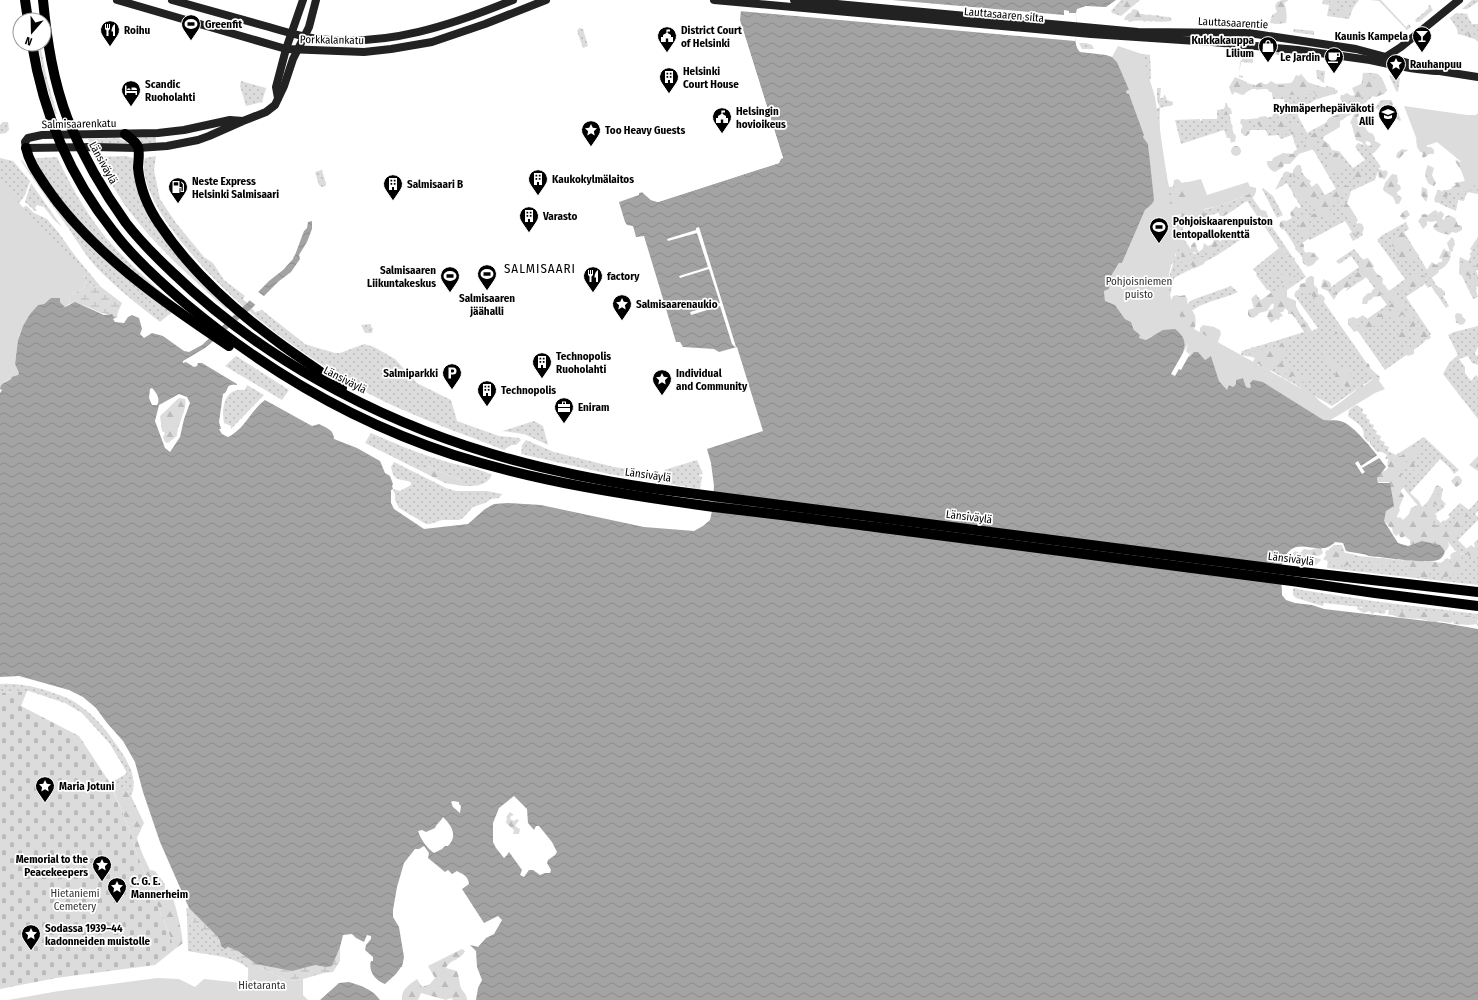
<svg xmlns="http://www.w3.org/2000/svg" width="1478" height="1000" viewBox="0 0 1478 1000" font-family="'Fira Sans Condensed',sans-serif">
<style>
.grass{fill:url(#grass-dots)}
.forest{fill:url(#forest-firs)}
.wetland{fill:url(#wetland-marsh)}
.cemetery{fill:url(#cemetery-stones)}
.park{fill:#dcdcdc}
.water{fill:url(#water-waves);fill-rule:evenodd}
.pier{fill:#fff}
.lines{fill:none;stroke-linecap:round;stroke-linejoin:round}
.secondary{stroke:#222;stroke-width:8}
.motorway{stroke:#000;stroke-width:10}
.labels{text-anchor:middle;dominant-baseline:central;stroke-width:3.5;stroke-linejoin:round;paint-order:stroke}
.street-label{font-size:11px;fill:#000;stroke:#fff}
.poi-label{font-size:11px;font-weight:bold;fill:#000;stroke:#fff;text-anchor:start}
.park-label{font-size:11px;fill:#333;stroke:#fff}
.quarter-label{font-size:13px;letter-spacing:1px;fill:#000;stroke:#fff}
</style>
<defs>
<pattern id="grass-dots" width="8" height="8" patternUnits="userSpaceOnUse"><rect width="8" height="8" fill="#dcdcdc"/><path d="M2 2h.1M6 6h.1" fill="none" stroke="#bbb" stroke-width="1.8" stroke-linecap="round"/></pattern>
<pattern id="forest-firs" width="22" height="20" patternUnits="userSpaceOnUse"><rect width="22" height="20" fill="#dcdcdc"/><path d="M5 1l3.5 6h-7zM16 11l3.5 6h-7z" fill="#bbb"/></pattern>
<pattern id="wetland-marsh" width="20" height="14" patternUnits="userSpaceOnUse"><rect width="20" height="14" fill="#dcdcdc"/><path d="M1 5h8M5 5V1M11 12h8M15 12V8" fill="none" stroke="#bbb"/></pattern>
<pattern id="cemetery-stones" width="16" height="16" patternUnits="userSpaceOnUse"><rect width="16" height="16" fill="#dcdcdc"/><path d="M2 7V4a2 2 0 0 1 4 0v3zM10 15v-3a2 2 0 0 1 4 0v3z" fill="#bbb"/></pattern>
<pattern id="water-waves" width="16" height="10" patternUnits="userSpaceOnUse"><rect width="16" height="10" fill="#a3a3a3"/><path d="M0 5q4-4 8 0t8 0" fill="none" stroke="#8b8b8b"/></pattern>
</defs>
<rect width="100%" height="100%" fill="#fff"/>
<g class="grass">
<polygon points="1121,0 1140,0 1121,16 1112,13 1111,11"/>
<polygon points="1323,0 1359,0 1353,8 1349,19 1327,16 1329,5 1322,4"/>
<polygon points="1370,0 1381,0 1406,27 1409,24 1411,27 1407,30 1379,1"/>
<polygon points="1472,0 1478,0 1478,2 1467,9 1462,9"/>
<polygon points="1429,4 1433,10 1419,22 1416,22 1415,20 1428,9"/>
<polygon points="1129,13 1169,17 1172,19 1171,21 1159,22 1159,21 1149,21 1124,20 1125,17"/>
<polygon points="1456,13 1469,14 1467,15 1472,24 1478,24 1478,42 1475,39 1458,34 1457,29 1450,18"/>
<polygon points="579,28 583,29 588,46 583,48 577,31"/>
<polygon points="1294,29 1314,31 1314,35 1293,32"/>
<polygon points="1079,43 1086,43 1092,45 1094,49 1082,49"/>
<polygon points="38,44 40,44 47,79 57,114 55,114 44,77"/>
<polygon points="1266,50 1279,50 1283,53 1301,56 1301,58 1265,53"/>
<polygon points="1143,54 1150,55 1151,78 1144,85 1137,57"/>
<polygon points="1243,58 1253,59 1253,63 1241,62 1239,75 1243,76 1243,78 1239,77 1240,62"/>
<polygon points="1316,70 1325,71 1324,83 1317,78"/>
<path d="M1363,73C1381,72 1381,75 1387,90L1384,94L1373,96L1349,116L1340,98L1341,95L1360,96Z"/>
<polygon points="1389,75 1400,78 1398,92 1396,91"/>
<path d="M1295,79C1310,82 1322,88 1337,90L1338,92L1336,94H1326L1297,110L1298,116L1307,133L1340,115L1344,119L1328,127L1323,139L1329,150L1339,151L1353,168L1365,160L1355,147L1358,143L1364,145L1352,127V123L1367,145L1374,147V152L1372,154L1381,167L1379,168L1375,180L1351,191L1347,204L1363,235L1353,241L1349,234L1352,232L1345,221L1310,240L1308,239L1300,245L1308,256L1314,252L1319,259L1308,267L1281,224L1292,218L1290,214L1301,207L1287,183L1275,190L1281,178L1300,169L1312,187L1318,184L1325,195L1336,189L1314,151L1310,148L1297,150L1292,135L1281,139L1278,135L1268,136L1266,130H1248V135L1244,136L1241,120L1271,117L1275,113L1285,112L1284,99H1273L1271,89H1251L1247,92H1238V81L1255,85L1291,83Z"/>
<polygon points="241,81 266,88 262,102 246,106 240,86"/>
<path d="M1157,88H1161L1160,98H1163L1164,95H1165L1167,100L1173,102V105L1160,108C1158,135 1164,161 1169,187L1177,186L1189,199L1236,190L1167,206L1151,111L1160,107L1157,100Z"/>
<polygon points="1382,100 1390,100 1392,101 1393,106 1396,107 1401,120 1400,121 1375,108 1380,101"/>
<polygon points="1225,103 1227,103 1235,141 1231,143 1230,138 1227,138 1224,130 1181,144 1175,120 1200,119 1200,121 1202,120 1202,119 1217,119 1217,110 1226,109"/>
<polygon points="3,122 8,122 9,130 6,133 0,134 0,125"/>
<polygon points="156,136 156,144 138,143 138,137"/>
<polygon points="118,138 127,142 127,144 91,145 88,139"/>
<path d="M126,156L133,158C133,164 133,170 134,176C136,187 140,196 145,205C164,247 195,276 228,308L226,309C190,277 153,244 124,204C114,189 105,173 96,157Z"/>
<path d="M156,156L154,170L160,199L176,223L204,257L213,263L224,280L245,296L243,299L255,312L262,310L305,344L311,346L335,353H340L364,344L374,347L395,359L417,383L451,400L457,421L499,436L519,438L521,440L516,445H511L504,450C463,434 421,419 381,400C361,390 342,378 324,366C262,326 214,286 170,227C159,212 138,176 145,158Z"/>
<path d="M57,157C72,189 91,222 115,248C132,266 151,283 169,299C131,273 88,238 60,200C51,188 43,174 35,161V159L38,158Z"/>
<polygon points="0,158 13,161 30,181 25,195 15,209 23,208 25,206 27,206 34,213 47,219 58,232 76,257 101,287 86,285 84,274 0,263"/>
<path d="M21,160L23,161L34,178L46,193L172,312L160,322C140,306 120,291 102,273C88,260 79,244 69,229C53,206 36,184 21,161Z"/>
<polygon points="322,170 326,184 326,186 322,187 319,185 315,172"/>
<polygon points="31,183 62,227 54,220 44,207 37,205 35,208 37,211 35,211 25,202"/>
<polygon points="1465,184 1478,185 1478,194 1467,192 1464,201 1458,200 1456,211 1440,204 1436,194"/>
<polygon points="1263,188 1273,196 1283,215 1277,218 1262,189"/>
<polygon points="1250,194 1306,277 1287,290 1280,299 1259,312 1251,299 1256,294 1262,302 1272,295 1269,290 1267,290 1256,275 1257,274 1253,269 1279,248 1247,201 1226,215 1221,212 1184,224 1182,236 1194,254 1238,232 1243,238 1216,256 1174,278 1169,300 1164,294 1176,254 1178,243 1163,214 1219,204 1174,216 1173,217 1219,206"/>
<polygon points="1406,222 1409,229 1404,232 1449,306 1446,308 1431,286 1428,288 1425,284 1406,297 1431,334 1422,344 1385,370 1350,320 1354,321 1363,315 1367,319 1387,305 1366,277 1346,291 1348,287 1346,285 1339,291 1334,300 1327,290 1359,267 1351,256 1339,264 1336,261 1354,249 1389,291 1405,279 1377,240 1381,236"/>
<path d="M1478,237V270H1476L1478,276V286L1475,287L1478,297L1473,299C1468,287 1456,270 1460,257L1468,261L1471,256L1470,254L1472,251L1470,249Z"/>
<polygon points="1310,282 1375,375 1374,378 1363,385 1363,388 1345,401 1345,399 1360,387 1332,406 1315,396 1324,407 1298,386 1270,370 1257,358 1241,355 1242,351 1304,332 1286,303 1292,302 1312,331 1318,328 1294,295"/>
<path d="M1231,286L1238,292C1221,300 1203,301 1189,313L1196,326L1180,311L1192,300Z"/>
<polygon points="371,324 371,327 373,328 372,333 365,333 361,325"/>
<polygon points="1478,326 1478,347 1475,353 1476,356 1478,355 1478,367 1478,365 1472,363 1468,356 1459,359 1465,367 1465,373 1471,381 1476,375 1478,377 1478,419 1443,374 1449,363 1458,355 1448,335 1454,332"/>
<polygon points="236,356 289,390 282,400 225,366"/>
<path d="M247,385L264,395L231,429V426L224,423C221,407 225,387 245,390Z"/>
<path d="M1356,405L1363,409L1362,413L1367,415L1366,418L1370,420L1369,423L1374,425L1373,429L1377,431L1376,434L1381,436L1380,440L1385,442L1384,445L1389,447L1388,451L1396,455L1424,437L1459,470L1454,474L1449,467L1440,459L1410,493L1419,501L1422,507L1442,488L1443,489L1441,499L1446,504L1444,506L1445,507L1435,514L1437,516L1436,518L1441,523L1444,520L1445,521L1450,517L1448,515L1460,503L1469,510L1478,500V511L1475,514L1478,517V520L1458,540L1468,550L1475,547L1474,543L1478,539V585L1327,568L1329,549L1334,545H1342L1345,553L1358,556L1438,564L1464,553L1458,554L1405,490L1392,459H1385L1387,455L1382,452H1377L1370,444V441L1368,442C1361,434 1365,437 1363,430C1361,424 1352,420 1348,416L1349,410Z"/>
<polygon points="534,421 543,426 548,445 524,434 502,431"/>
<path d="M371,433C394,443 417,453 441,460C457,466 477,467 492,475C486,487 474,486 463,486L460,480L424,465L421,471L365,443Z"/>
<polygon points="526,440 554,452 614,467 665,474 664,470 697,460 703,474 699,475 699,476 702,477 700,489 609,474 521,454 522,445"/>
<path d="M394,462L446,488L456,491H487L502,494L499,498L491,499L485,503L473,507L463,518L459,520H442L430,524H426L399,508L395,500V495L393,489L400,491L411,485V482C398,478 394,482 391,467Z"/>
<polygon points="1295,588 1302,590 1373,601 1478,614 1478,620 1324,603 1323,606 1296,598 1293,595 1293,589"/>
<path d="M0,684C17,683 32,686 48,691C59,695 70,698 79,705C97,717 110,735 122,753C130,765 138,782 131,796L124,787H112L110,783L126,774V771L110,744L82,713L65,703L29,691L0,693Z"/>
<path d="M187,917L216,938L218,937L220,941L221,946L259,967L291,988L247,982L249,976L248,968C232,955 207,955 188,951Z"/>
</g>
<g class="forest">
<polygon points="1125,0 1136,0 1132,2 1130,7 1124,9 1121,15 1116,12 1117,7"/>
<path d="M1282,0H1289L1284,3C1287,9 1287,17 1286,23L1276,24L1270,23L1272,15L1277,12L1275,6L1277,2Z"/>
<polygon points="1332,0 1338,0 1337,7 1332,10 1329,9 1329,3"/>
<circle cx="1345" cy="12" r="4.5"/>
<polygon points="1133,9 1138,10 1141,17 1139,20 1129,22 1126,17 1130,14"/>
<polygon points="1149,14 1153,16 1158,15 1159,17 1158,22 1153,21 1150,22 1149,20 1144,22 1142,19 1144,15 1148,16"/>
<polygon points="1469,28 1473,28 1474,35 1478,35 1478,40 1469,37 1467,32"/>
<path d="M1365,73L1370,74L1374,78L1382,79V84L1387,90L1385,92L1383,91L1381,95L1376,97L1372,96L1371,92L1367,95L1360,97V100L1357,104L1359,105C1354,112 1347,117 1340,121V127L1323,137H1320L1314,147L1311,150L1299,154L1290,164H1284L1283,167L1275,172C1271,171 1266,166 1267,161H1272L1273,158L1283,153L1293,154L1294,151L1304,147L1307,137L1311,136L1317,130L1320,133L1324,130C1328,115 1328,119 1341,113L1343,114C1347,110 1351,107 1354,102H1351L1349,99L1346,101L1343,100L1342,97L1346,93L1349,94L1351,97L1355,95L1352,88L1363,83Z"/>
<path d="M1301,74L1312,87H1321L1323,89L1327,86L1335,88V94C1329,95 1324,97 1318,99L1314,92C1312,93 1308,96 1305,96C1303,96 1301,94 1299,94C1291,93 1280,100 1274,92H1270L1266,88L1257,90L1255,88L1256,85L1261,82L1266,85L1271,81L1278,85H1291L1296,75L1299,76Z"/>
<polygon points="1235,77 1247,82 1247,91 1245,94 1242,95 1235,92 1232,95 1229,87"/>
<polygon points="1389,100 1393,104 1390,108 1388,108 1384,110 1380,109 1379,107 1382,102 1385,102"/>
<polygon points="1294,102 1298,107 1293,113 1291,113 1288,110 1289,105 1292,106"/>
<polygon points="1226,105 1231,109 1232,114 1223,115 1221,113"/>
<polygon points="1355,112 1358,112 1359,115 1357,118 1358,122 1362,122 1368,132 1373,134 1375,138 1375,141 1379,143 1381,145 1374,153 1367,152 1366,151 1371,145 1370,142 1367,141 1364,143 1356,140 1353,130 1354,126 1350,123"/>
<polygon points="1266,116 1270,124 1268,126 1264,129 1261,128 1256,122 1259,117"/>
<polygon points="1279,116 1285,116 1288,121 1287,126 1283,127 1287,134 1281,136 1279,132 1275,130 1275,123"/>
<polygon points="1241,119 1244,119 1247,121 1246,124 1250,128 1250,133 1246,136 1241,133 1241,129 1244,126 1240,123"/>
<polygon points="1293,122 1299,126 1300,137 1298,141 1295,140 1294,134 1291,134 1290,132"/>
<polygon points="1228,124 1231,124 1233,126 1231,130 1236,136 1235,142 1231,140 1231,137 1228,133"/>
<polygon points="1416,139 1427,146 1427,147 1431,147 1434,150 1434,154 1429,154 1424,158 1422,157 1423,153 1420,152 1417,147"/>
<polygon points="1323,140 1329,144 1332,150 1330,153 1324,153 1320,146 1320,142"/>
<circle cx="1236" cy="151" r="5"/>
<polygon points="1402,149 1408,150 1407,151 1405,152 1399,159 1396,157 1397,153"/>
<polygon points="1334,152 1337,153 1339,160 1339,162 1342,163 1344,169 1342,172 1337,172 1335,169 1335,172 1332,174 1329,172 1328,169 1332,166 1327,161 1330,155"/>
<polygon points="1457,160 1460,162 1464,160 1476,184 1467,193 1465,191 1462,194 1458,190 1458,194 1455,196 1450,192 1452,187 1456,185 1454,183 1465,181 1461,170 1455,161"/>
<polygon points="1297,165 1300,165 1302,170 1297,178 1294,179 1293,170"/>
<path d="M1428,165L1434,168L1432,175L1436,183L1434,186L1429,184C1425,178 1424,172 1428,165Z"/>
<polygon points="1357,168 1361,168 1363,175 1367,176 1367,179 1365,183 1362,183 1358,179 1354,178 1354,172"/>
<polygon points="1381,169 1382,171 1386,170 1388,173 1385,179 1379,178 1378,170"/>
<circle cx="1287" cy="176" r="4.5"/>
<polygon points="1392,174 1397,175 1398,182 1397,184 1400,185 1401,189 1397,192 1397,194 1402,198 1399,204 1396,204 1393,197 1384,191 1383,189 1385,183"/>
<path d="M1304,177L1311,181L1309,185L1303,186L1305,191L1308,192L1309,189L1317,183L1321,191L1315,198L1319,200L1324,198L1329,194H1335L1337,189H1340L1339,185L1349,186L1350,190L1349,193L1339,196L1340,200L1336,205L1332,204L1330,208V211L1327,212L1329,213H1331L1333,215L1332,219L1333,221L1329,224L1327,221L1328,217L1325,219L1323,218V216L1315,218L1309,221L1311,234L1309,238H1305L1299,229L1301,215L1304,214L1309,215L1318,213C1314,208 1308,205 1305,200L1295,198L1293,194V186Z"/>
<path d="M1178,179L1182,183C1193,179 1199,189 1207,196L1177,203L1175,202L1171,205H1169L1167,200L1171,199L1172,193L1171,189L1173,188L1174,180Z"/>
<path d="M1249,186L1256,188C1257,193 1253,198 1249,201H1246L1243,195Z"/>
<polygon points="1422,187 1427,189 1428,196 1426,202 1421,195"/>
<path d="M1437,190H1440L1442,192L1443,190H1446L1448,193L1447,197L1442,199L1439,203L1435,202C1433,196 1437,196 1437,190Z"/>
<path d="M1346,203C1351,207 1354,214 1358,220L1356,223L1351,225L1349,219L1342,210L1343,204Z"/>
<polygon points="1296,206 1300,209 1299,214 1296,217 1291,215 1290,213"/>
<path d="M1203,207L1204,213L1206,215C1200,224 1182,227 1181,212Z"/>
<polygon points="1224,208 1229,209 1228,213 1224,216 1220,216 1219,215 1219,209"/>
<polygon points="1257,209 1266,211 1268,217 1267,222 1260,221 1257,217 1256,210"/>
<polygon points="1407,210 1410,215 1404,220 1400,216 1404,211"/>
<path d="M1435,210L1438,212L1437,215L1439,212L1441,211L1444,214L1442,219L1444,220L1445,217L1449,215L1455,218L1458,225L1462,226V230L1456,233L1452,232L1449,235C1442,233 1437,233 1433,227L1435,224L1437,222L1436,221L1431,222L1427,221V225L1423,229L1418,221L1422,216L1421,215L1425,214L1428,215Z"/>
<path d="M1171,215L1173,217L1171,221H1169L1172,226V230L1175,231L1174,234L1178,235L1180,238L1179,242H1185L1188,250L1191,249V246L1194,242L1196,243L1197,249L1198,250V253L1193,252L1189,254L1195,259L1196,256L1199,255L1205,257L1204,264L1193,269L1192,265L1183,264L1181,261V257L1183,253L1182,251V247L1180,246L1176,254H1175V259L1173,263L1170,265L1166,269L1171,301L1173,296L1177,295L1180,296L1185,295L1187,298L1188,308C1198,312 1197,326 1192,334L1114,277L1158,249Z"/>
<circle cx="1284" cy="225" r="4.5"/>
<polygon points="1359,223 1362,224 1364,228 1362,234 1358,234 1355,238 1353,237 1355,235 1354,228 1357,224"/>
<polygon points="1399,231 1403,233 1409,243 1409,249 1406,251 1407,254 1409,255 1414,250 1419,255 1417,261 1412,262 1405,259 1401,260 1398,255 1399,250 1395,250 1392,245"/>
<path d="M1452,237L1455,241H1454L1455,244L1453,248V251L1450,252L1451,254L1449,255L1451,256C1450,261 1445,268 1439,270L1438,273L1430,279L1426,271L1432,262L1436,265L1439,262H1442V259L1439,258L1444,248L1445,250L1450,252L1447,243Z"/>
<polygon points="1214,240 1219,240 1220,243 1216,247 1215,253 1213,254 1208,252 1202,252 1204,243 1208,246 1212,244"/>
<polygon points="1300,241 1304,245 1303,252 1299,253 1295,249 1296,244"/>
<polygon points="1282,246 1284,247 1287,251 1286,254 1290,254 1290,256 1295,258 1295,264 1289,264 1290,262 1286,258 1285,255 1280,257 1277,256 1278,249 1280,249"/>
<circle cx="1309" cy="259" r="7"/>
<path d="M1368,258L1374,266L1373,268L1376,273L1383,278L1382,285H1385L1388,291L1393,289L1397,291L1399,288H1400C1404,283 1405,275 1413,276L1415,272L1426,277L1422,283H1420L1417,286H1416L1408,291L1403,289L1401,293H1397L1395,298L1405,305L1404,308L1406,311H1411V317L1419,320L1416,325L1409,328H1407L1406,324L1412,322L1404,319V315H1401L1397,321L1391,319L1389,316L1382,317L1378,326H1373L1371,329L1365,332L1360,330L1354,332L1348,324V319L1353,317L1356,318L1359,322L1358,327L1363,324L1366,326L1368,321L1372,320L1371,318L1374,314L1377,313L1380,315L1383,310L1386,309L1393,313L1397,308L1388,307L1392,303L1393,300H1383V294L1381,293L1380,296L1373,297L1372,299L1368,301L1367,304H1362L1363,298L1368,293H1371L1373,289L1378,288L1372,283V277L1364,274V279L1359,282L1352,281L1347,288H1344L1336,295L1334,292L1335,285L1339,281L1342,282L1347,279H1351L1355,272L1360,273V263L1364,259Z"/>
<polygon points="1473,259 1478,260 1478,269 1475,269 1473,274 1477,279 1473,285 1476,286 1477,289 1474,291 1470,290 1470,286 1468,285 1467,281 1467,279 1471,279 1472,277 1463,274 1462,276 1459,274 1459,269 1462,263 1464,263 1468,266 1474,268 1475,266 1472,264 1471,261"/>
<path d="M1282,267L1284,268L1288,276L1293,278L1296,273L1299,276L1297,279V282H1291L1286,284L1290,287L1287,290V297L1296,301V306L1299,312L1298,317L1295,318L1292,314H1288V311L1285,308L1283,312H1280L1283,316L1280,317L1279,320L1276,319L1271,323L1267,317L1269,310L1273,309L1274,304L1272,303L1267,311L1259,313L1258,315L1253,318L1250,317L1248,315V310L1254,308L1252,302L1255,299L1261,300L1272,292L1277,295V292C1278,290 1284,285 1286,284L1285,280L1282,279L1283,276L1281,273L1275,276L1273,275L1274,271H1280Z"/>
<polygon points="1310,276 1314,277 1314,285 1318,289 1318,295 1321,294 1325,298 1323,305 1320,306 1316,302 1315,298 1313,297 1309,290 1302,293 1297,297 1295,297 1295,292 1299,289 1300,284 1305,283 1306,279"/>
<path d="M1323,279C1327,281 1332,281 1331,287L1328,291L1321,288Z"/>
<polygon points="1436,286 1441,288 1445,292 1445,295 1441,296 1435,293 1434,290"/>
<polygon points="1457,313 1462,314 1462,316 1466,320 1464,324 1460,325 1458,323 1456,323 1455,315"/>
<polygon points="1308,323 1308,325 1312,334 1304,336 1306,330 1301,328 1302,324"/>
<polygon points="1203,325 1214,327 1220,330 1221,334 1217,344 1199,332 1200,333 1200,328"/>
<polygon points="1337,325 1341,326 1341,329 1338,334 1333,334 1331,330"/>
<polygon points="1424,328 1426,330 1426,333 1431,337 1428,340 1424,337 1419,340 1419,341 1413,341 1411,340 1417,334 1417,330"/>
<polygon points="1400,331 1404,333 1406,332 1408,337 1407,340 1404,340 1405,342 1399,341 1398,333"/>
<path d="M1285,340L1289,341V346L1281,357L1280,363C1285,364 1287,361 1290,366L1286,371H1280L1279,364L1271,367L1272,370L1269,371L1259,365L1260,364H1255L1253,361L1257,355L1252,356L1249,354L1251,351V347L1258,348L1259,351L1263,349L1269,350V346L1278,348L1283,341Z"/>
<path d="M1405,345L1407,346L1409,345L1414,349V354L1408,356C1404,352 1402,350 1405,345Z"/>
<polygon points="1364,362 1369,364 1370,368 1380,377 1379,381 1372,382 1372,376 1367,376 1368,372 1364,370 1364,367 1362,366"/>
<path d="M1336,364L1338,367H1347C1351,373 1354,381 1349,388L1346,387L1335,377L1336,371L1333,370V367Z"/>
<polygon points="1295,368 1298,372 1304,376 1306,375 1308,378 1306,382 1300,383 1296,381 1294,376 1292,376 1292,381 1290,382 1286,379 1282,378 1282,374 1286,374 1289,370"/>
<path d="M179,398L185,399C188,409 177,424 177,436L168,443L165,442L163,437L165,433L162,431L160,416C167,410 172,404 179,398Z"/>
<path d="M1419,443L1422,447L1419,451L1418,456L1416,459H1404L1407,463L1412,460L1416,468L1421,467V474L1416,475L1414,470L1409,468L1407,466L1401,471V477L1405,480V487L1401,490V492L1404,496L1399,508L1400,510L1397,516L1398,518L1400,517L1403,520L1409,514L1411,508L1418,505L1425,509C1427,500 1433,495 1435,487L1438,485L1441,487L1442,491L1437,495L1440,502L1438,505L1433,504L1431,507L1436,510L1433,524L1436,525L1440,530L1442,528H1448V524L1455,521L1456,518L1462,517L1465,514L1469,515L1466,518L1464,526L1463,525C1459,530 1458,537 1455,541H1452L1450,540L1448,541L1449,546L1446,551L1440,547L1439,545L1415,543L1414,546L1410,544V540L1407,538L1405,536L1402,538L1400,537L1399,534L1396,536L1393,533L1392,528L1388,526L1387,523H1382L1390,489L1389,482H1378L1377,477L1381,470L1385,471L1388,468C1387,462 1387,459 1392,456H1401L1409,449H1414Z"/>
<polygon points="1478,456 1478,471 1469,465"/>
<polygon points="424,465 460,480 463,486 445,483 421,471"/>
<polygon points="1456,476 1459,476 1462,480 1461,484 1456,487 1451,481"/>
<polygon points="1471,545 1478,550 1478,557 1473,555 1469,556 1465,550"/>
<path d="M1337,546H1339L1342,547V549L1339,553H1337L1338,555L1341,556L1344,553C1351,553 1357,555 1362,559L1360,562L1354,561L1352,559L1351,560L1353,564L1347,565L1344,567L1342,566V563L1338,565L1336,563H1332L1323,559L1326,555L1325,553L1327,550L1332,551Z"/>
<polygon points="1321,547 1323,553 1319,556 1307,554 1312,558 1314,557 1320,559 1321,560 1316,565 1313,564 1314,561 1302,557 1299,561 1296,559 1293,553 1295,551 1300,553 1304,549 1310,550"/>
<polygon points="1454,552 1460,552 1462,559 1463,559 1464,567 1457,575 1454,575 1452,572 1450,573 1447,577 1441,577 1440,574 1435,572 1436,568 1433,567 1432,569 1428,570 1430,573 1428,578 1419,578 1419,575 1422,575 1424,569 1423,567 1412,577 1408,576 1406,573 1412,568 1409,566 1402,566 1401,563 1398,566 1395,562 1395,559 1403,561 1404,559 1412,561 1418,559 1425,562 1429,561 1442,563 1445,559 1448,558 1451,564 1453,560 1450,557 1451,554"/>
<polygon points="1366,557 1380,559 1382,558 1392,560 1388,565 1381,562 1377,563 1383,566 1382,569 1378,568 1375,570 1371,567 1373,564 1373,562 1365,563 1364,559"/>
<polygon points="1358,606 1361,608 1367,606 1370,608 1371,607 1375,609 1379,608 1385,610 1386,612 1384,614 1376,612 1372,614 1369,611 1364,613 1357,609"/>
<path d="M1389,609L1392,611L1399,609L1405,612L1412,610L1420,612H1442L1445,614L1448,613L1459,616C1462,614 1472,616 1474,618H1477L1478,626L1476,624C1467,626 1463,624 1454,624L1453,621L1451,623L1438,621L1437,623L1421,619L1402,618L1392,615H1389L1388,614Z"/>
<path d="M112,787H124L131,796L144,823L137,838C140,850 145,859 150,870L155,871L165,884V897L172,895C177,911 181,927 183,943L175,949L137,854L131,833Z"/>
<polygon points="510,812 514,815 511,816 510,819 514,821 517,819 519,820 515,826 520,829 519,834 513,834 514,830 506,823 507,818 506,817"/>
<path d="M462,949L465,951C459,962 451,958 446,968L457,971C459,976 459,980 460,985C461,991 467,993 467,1000H453L451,998L446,1000L421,993L418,1000H402C401,989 409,985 417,979L422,987L430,984L435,978L428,966Z"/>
</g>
<g class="wetland">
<path d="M86,285L101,287L122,303L118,312L117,318H114L112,314C97,316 84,300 69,304L70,296L83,288Z"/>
<polygon points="186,908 189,908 199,915 218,937 216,939 187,917"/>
<polygon points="228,947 332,965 340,947 340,961 333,972 324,973 303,979 289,981 245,961 225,949"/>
</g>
<polygon class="cemetery" points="27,691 21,706 79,736 110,783 131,833 137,854 175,949 155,965 56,978 0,989 0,693"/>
<g class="park">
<path d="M1118,46L1142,54L1155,97L1166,171L1169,204L1189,199L1184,183L1201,179L1207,195L1248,182L1252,193L1219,206L1174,215L1169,219L1176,238L1177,243C1175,254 1171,264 1169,274C1166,296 1176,317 1194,329L1302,389L1331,409L1376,377L1385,389L1375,393L1329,421L1322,419L1263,382L1249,388L1246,387L1243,378L1236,380V384L1233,387L1229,385L1227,391L1219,381L1211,356L1205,360L1194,352L1189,357L1183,352L1152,336L1146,340L1138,338L1131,322L1125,319L1115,305L1105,302L1104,291L1109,289L1111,276L1119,263H1122L1145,210L1152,204L1148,144L1143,137L1144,135L1129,94L1126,93L1127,89L1117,62L1112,57Z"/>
<polygon points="1404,106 1467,115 1476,115 1478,113 1478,185 1465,184 1464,164 1437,142 1420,148"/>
<path d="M0,181L48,236L84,274L86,285L83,288L70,296L69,304L65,307L60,302L51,298L44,304L38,305L30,314L20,333L18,340L15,364L19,373L18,375C13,378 4,381 0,387Z"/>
<polygon points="1325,349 1337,366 1333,369 1322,353"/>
<path d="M249,963L289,981L303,979V995L308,1000H8L59,991L157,978L179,979L195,987L204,979L242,983L247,982C249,975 248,969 249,963Z"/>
</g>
<g class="water">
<path d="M742,0H1116L1106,7L1086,6L1077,9L1075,16H1077C1076,28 1072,43 1080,52L1106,55L1112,57L1117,62L1129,90H1127L1126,93L1129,94L1144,135L1143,137L1148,144L1154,200L1152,204L1145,210L1122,263H1119L1111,276L1109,289L1104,291L1105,301L1115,305L1125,319L1131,322L1134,330L1140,335L1139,338L1146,340L1163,330L1175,329C1183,335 1187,342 1183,352L1189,357L1194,352H1198L1205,360L1211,356L1219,381L1227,390L1229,385L1233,387L1236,384V380L1243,378L1246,387L1249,388L1251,387L1250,383L1253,380L1263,382L1322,419C1329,422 1333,419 1340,421C1353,423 1378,456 1386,467L1377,478L1378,483H1390L1394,506L1386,511L1384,521L1398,543L1408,546L1422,541L1440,545L1445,551C1444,554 1443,557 1440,559C1431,565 1383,557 1369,556C1363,553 1354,553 1346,551L1343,543L1335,542C1319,560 1295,531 1283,561C1280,569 1282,586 1282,595L1286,600L1295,603L1312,605L1324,609L1444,623L1478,629V1000H476L478,988L482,980L477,967L476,951L470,945L478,947L486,938L494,934L502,920L498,916L484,923L462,889L469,884C468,876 464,875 457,871L452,874L448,870L445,872L428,858L429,853L424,846L419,849H415L404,863L397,887L393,910V917L399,927L404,957L402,967H401L396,974L385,984C375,980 368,971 371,961H373V957L365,950L366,945L371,939V936L367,935L364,942L356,938L352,934L343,935L340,947L332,966L326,967L315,965L292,971L256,964L238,951L228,947L225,949L221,946L220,941L218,937L189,908L160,842L143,792L135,762L123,741L107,723L96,708L83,697L69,690L19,676L0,677V393L2,390L0,389C0,383 7,382 11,379L12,377L18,375L19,373L15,364L18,340L23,326L30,314L38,305L44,304L51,298H60V302L65,307L75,302L104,315L112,314L115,318L113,319L115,322L124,323L128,317L132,315L139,318L142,329L140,334L144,338L152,333L163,336L184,351L189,352L202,345L246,304L269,281L283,270L293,259L294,256L295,255L304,231L307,228L308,222L312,221V229L307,242L299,255L300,259L291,272L279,281L252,308L205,348L183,361V363L186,362L194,367L197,366L198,363H202L237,384V385C224,383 230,391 223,394L219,422L221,429H219L222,434L228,437C245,429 251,410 265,400L312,426L319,424C327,428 334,430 334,439L357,448L380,461L385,473L390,476L393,484L392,486L393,489L391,490V503L394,509L424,529L468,524L485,509L494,504L508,503L541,505L644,527L694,531L703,526L710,520L712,511L714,486L711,463L707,449L763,431L737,347L719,352L714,349L683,347L680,342H676L644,236L636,237L633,226L627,225L625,222L619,202L639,195V193L642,192L651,200L658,202L779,163L780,159L783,158L740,20ZM152,388C156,392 161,399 157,405H152L149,398L150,389ZM179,394L187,397L190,403L184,419L180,437L170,452L165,448L155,421L159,405ZM514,796L527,809L528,823L534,830L536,826H539L552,842L557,852L555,855L548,860L547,863L551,870L550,873H545L540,875L533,870H529L524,877L520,875L522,870L509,852L507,855L504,858L496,848L493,842V823L499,808ZM453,801L459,802V804L461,806L460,813L453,807L451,802ZM443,817C452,826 458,836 448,846H445L442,849L434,853C427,848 421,840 418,831L422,830L426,832L435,828C437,823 441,821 443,817Z"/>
<path d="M349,982C362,986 372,989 380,1000H320L339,983Z"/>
</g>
<g class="pier">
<polygon points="740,0 892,0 1064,15 1064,10 1069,11 1069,13 1076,13 1075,16 1077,16 1075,41 739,11"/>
<polygon points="741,30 743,30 783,158 781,159 779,163 658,202 651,200 642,192 639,193 638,191 642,190 653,198 658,200 779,161 780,157"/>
<polygon points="699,227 736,347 735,347 732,344 720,306 691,315 690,312 720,303 709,269 680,278 679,276 708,267 697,233 668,241 667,239 696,230 696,228"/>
<polygon points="257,291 265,297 257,306 248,299"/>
<polygon points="1188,344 1186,351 1189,354 1192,350 1181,370 1179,369 1175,376 1171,374"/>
<polygon points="1379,454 1381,457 1362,468 1365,472 1362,474 1355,463 1358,461 1361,466"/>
</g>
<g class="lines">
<g class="secondary">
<polyline points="117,0 286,49 364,52 391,49 432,42 485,24 546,0"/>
<path d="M172,0C205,9 237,18 269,27C286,32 302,37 319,39C387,47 452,25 513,0"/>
<path d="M714,0L1091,34L1212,42L1298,50L1370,60C1393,65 1414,70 1438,71"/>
<polyline points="794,0 1138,32 1249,33 1356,49 1416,65"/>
<polyline points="1384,58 1401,47 1459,0"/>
<polyline points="1433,70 1478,77"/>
<polyline points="278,98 276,87 286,49 303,0"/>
<polyline points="243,121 230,120 184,130 158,133 42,135 28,138 25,142 26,148 93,147 138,148 167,146 198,140 209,136 243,121 266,112 275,105 284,86 293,59 309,27 316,0"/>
</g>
<g class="motorway">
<polyline points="25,0 28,20"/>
<path d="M43,0C47,41 53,81 68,120C83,156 103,191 126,223C140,241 156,257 172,272C260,357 373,418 489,453C542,469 596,480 650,488L1293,571L1478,592"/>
<path d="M32,44C43,112 70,177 113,231C133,258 160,282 186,304C265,370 356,423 454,455C539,482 626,495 714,507C768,513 821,520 875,527C1014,545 1153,563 1292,581L1375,593L1478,606"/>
<path d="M125,134C130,138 135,141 138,147C140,153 138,162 138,168C140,188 148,208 160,225C190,270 234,310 278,342C299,358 322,371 342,388"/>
<path d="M26,148C29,162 37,173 45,185C89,251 164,303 229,346"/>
</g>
</g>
<defs>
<symbol id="stadium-pin" viewBox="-11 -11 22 30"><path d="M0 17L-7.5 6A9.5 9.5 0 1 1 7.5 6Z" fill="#000" stroke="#fff"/><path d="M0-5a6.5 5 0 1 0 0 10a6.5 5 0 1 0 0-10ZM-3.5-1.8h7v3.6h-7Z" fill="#fff"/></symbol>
<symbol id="restaurant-pin" viewBox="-11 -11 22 30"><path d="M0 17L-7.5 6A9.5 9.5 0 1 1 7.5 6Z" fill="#000" stroke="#fff"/><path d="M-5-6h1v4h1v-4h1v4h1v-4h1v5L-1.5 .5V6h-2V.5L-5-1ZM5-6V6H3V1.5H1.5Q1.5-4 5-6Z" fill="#fff"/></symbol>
<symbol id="civic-pin" viewBox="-11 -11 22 30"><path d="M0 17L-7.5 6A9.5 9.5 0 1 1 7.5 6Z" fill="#000" stroke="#fff"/><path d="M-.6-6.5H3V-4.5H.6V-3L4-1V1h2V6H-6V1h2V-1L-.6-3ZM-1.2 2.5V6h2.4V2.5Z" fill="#fff"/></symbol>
<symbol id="bar-pin" viewBox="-11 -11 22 30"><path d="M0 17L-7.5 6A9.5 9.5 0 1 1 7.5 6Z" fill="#000" stroke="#fff"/><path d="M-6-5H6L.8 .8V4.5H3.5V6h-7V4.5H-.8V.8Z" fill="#fff"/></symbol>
<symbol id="shop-pin" viewBox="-11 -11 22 30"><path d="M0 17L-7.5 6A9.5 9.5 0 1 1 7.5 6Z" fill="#000" stroke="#fff"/><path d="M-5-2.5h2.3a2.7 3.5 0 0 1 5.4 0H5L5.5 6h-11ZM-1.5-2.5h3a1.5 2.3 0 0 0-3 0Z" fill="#fff"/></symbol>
<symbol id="cafe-pin" viewBox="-11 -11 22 30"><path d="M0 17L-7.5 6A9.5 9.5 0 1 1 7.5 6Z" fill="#000" stroke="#fff"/><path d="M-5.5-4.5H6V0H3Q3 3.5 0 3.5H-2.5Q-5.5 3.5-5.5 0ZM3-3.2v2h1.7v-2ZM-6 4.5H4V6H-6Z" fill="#fff"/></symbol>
<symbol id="sight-pin" viewBox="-11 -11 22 30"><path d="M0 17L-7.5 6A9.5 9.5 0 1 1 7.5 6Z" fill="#000" stroke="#fff"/><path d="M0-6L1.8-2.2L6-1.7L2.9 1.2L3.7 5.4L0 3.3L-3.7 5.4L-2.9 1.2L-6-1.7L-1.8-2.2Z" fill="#fff"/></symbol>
<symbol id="building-pin" viewBox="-11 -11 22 30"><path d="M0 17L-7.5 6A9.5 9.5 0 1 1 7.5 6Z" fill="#000" stroke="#fff"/><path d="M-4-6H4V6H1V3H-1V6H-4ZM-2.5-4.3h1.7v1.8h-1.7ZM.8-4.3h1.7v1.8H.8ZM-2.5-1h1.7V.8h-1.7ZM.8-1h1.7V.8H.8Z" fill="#fff"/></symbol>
<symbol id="hotel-pin" viewBox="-11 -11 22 30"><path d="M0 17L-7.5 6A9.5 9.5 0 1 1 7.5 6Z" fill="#000" stroke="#fff"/><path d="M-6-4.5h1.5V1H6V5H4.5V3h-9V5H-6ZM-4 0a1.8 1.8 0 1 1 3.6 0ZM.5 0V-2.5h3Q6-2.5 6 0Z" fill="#fff"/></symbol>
<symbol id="school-pin" viewBox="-11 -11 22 30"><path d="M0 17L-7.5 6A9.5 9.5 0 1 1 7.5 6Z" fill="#000" stroke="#fff"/><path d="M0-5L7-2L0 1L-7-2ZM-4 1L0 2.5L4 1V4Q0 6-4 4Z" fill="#fff"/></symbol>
<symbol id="fuel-pin" viewBox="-11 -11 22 30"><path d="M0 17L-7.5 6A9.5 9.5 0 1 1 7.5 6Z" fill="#000" stroke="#fff"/><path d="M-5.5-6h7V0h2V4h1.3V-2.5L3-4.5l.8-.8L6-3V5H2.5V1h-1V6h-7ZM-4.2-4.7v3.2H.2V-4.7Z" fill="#fff"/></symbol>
<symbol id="parking-pin" viewBox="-11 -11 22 30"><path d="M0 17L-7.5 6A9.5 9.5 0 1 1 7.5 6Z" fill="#000" stroke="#fff"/><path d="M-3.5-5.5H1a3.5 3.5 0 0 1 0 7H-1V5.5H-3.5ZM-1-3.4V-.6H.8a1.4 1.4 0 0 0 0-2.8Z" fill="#fff"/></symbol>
<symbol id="office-pin" viewBox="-11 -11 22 30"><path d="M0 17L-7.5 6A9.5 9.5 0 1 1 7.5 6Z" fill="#000" stroke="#fff"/><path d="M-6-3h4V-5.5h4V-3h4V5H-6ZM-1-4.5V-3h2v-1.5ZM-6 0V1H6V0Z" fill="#fff"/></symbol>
</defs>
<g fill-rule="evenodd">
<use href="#stadium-pin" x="180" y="13" width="22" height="30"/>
<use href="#restaurant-pin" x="99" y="19" width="22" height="30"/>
<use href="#civic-pin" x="656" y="25" width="22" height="30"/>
<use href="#bar-pin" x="1411" y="25" width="22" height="30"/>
<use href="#shop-pin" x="1257" y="35" width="22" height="30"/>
<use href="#cafe-pin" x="1323" y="46" width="22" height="30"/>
<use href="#sight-pin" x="1385" y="53" width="22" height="30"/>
<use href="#building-pin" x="658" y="66" width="22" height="30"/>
<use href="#hotel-pin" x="120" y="79" width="22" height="30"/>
<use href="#school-pin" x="1377" y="103" width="22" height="30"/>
<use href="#civic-pin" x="711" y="106" width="22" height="30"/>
<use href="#sight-pin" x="580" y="119" width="22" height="30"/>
<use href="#building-pin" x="527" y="168" width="22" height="30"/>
<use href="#building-pin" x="382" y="173" width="22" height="30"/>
<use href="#fuel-pin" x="167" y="176" width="22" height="30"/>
<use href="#building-pin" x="518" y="205" width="22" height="30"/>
<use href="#stadium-pin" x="1148" y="216" width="22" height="30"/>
<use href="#stadium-pin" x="476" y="263" width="22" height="30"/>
<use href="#stadium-pin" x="439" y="265" width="22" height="30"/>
<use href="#restaurant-pin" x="582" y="265" width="22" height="30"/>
<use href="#sight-pin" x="611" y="293" width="22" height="30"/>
<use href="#building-pin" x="531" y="351" width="22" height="30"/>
<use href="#parking-pin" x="441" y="362" width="22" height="30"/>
<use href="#sight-pin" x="651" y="368" width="22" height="30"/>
<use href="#building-pin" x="476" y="379" width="22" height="30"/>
<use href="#office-pin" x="553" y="396" width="22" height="30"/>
<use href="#sight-pin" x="34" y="775" width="22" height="30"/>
<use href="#sight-pin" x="91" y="854" width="22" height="30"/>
<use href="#sight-pin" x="106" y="876" width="22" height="30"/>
<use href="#sight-pin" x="20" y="923" width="22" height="30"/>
</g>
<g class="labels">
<g class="street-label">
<text transform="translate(1004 15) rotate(5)">Lauttasaaren silta</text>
<text transform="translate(1233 23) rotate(3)">Lauttasaarentie</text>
<text transform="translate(332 40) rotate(1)">Porkkalankatu</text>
<text transform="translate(79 124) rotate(-1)">Salmisaarenkatu</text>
<text transform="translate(103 163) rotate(61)">Länsiväylä</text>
<text transform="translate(345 380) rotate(27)">Länsiväylä</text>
<text transform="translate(648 475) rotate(8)">Länsiväylä</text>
<text transform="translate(969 517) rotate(7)">Länsiväylä</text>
<text transform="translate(1291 559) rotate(7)">Länsiväylä</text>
</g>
<g class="poi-label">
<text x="205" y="24">Greenfit</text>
<text x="124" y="30">Roihu</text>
<text x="681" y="30">District Court<tspan x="681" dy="13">of Helsinki</tspan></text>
<text x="1408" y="36" text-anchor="end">Kaunis Kampela</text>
<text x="1254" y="40" text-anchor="end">Kukkakauppa<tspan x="1254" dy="13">Lilium</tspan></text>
<text x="1320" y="57" text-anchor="end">Le Jardin</text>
<text x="1410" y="64">Rauhanpuu</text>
<text x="683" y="71">Helsinki<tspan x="683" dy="13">Court House</tspan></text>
<text x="145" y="84">Scandic<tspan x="145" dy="13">Ruoholahti</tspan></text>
<text x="1374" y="108" text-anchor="end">Ryhmäperhepäiväkoti<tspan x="1374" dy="13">Alli</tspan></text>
<text x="736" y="111">Helsingin<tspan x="736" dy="13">hovioikeus</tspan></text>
<text x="605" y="130">Too Heavy Guests</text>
<text x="552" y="179">Kaukokylmälaitos</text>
<text x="192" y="181">Neste Express<tspan x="192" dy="13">Helsinki Salmisaari</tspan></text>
<text x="407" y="184">Salmisaari B</text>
<text x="543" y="216">Varasto</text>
<text x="1173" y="221">Pohjoiskaarenpuiston<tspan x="1173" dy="13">lentopallokenttä</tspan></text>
<text x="436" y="270" text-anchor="end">Salmisaaren<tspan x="436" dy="13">Liikuntakeskus</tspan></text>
<text x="607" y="276">factory</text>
<text x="487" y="298" text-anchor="middle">Salmisaaren<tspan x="487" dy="13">jäähalli</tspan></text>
<text x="636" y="304">Salmisaarenaukio</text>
<text x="556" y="356">Technopolis<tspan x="556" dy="13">Ruoholahti</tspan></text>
<text x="438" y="373" text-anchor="end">Salmiparkki</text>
<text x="676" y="373">Individual<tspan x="676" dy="13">and Community</tspan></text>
<text x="501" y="390">Technopolis</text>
<text x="578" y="407">Eniram</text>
<text x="59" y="786">Maria Jotuni</text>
<text x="88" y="859" text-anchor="end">Memorial to the<tspan x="88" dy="13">Peacekeepers</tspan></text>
<text x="131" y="881">C. G. E.<tspan x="131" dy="13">Mannerheim</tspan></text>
<text x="45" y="928">Sodassa 1939–44<tspan x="45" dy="13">kadonneiden muistolle</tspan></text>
</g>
<g class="park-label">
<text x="1139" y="281">Pohjoisniemen<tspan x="1139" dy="13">puisto</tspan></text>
<text x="75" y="893">Hietaniemi<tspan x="75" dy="13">Cemetery</tspan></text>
<text x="262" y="985">Hietaranta</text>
</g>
<g class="quarter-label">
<text x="540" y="268">SALMISAARI</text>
</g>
</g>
<g transform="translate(32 32) rotate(200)"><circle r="19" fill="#ffffff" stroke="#999999"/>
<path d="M0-3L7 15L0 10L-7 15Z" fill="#000000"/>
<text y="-6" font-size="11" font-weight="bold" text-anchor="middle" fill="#000000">N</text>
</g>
</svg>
